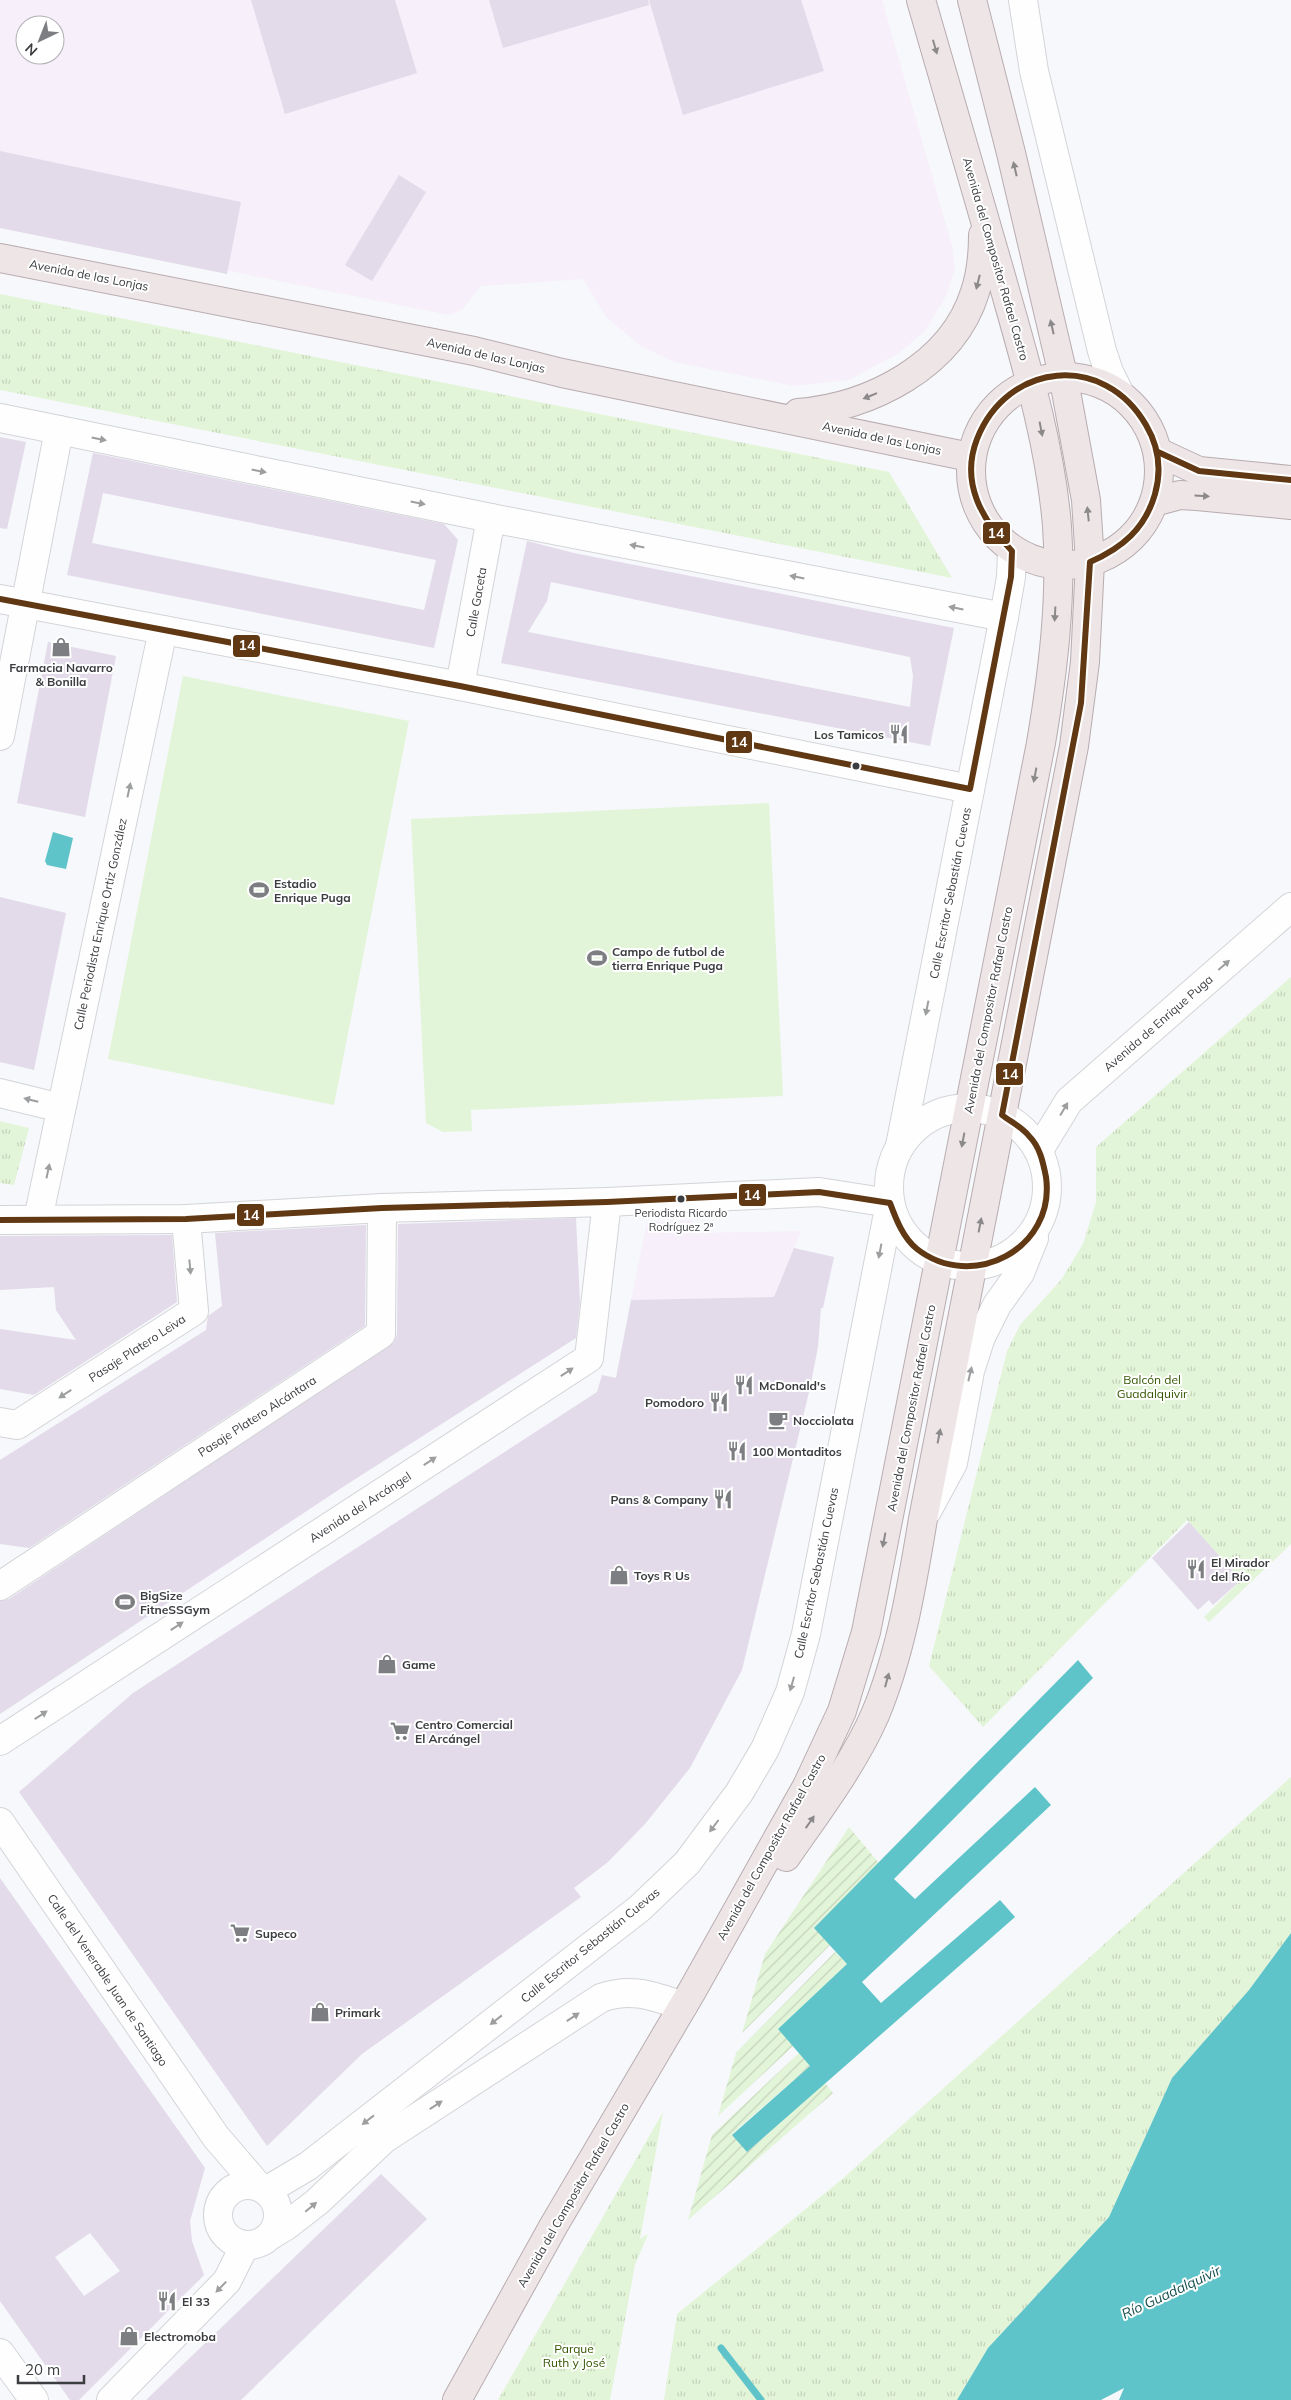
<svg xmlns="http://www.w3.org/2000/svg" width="1291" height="2400" viewBox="0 0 1291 2400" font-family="Mulish,sans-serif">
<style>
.commercial{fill:#f7effa;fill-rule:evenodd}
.grass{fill:url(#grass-tufts)}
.garden{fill:url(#garden-furrows)}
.pitch{fill:#e3f5d8}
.water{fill:#5ec4c9}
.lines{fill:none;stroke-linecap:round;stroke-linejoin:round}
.stream{stroke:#5ec4c9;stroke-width:7}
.building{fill:#e3daea;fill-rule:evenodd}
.minor-casing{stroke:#d3d4d7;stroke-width:30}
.major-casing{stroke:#b8acaf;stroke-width:30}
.minor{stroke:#fefefe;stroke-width:28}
.major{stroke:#eee5e7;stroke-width:28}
.bus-1-casing{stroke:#fff;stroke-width:10}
.bus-1{stroke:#603813;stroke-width:6}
.oneway{fill:#8c898b}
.oneway2{fill:#9c9e9f}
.bus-dot{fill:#3b3d40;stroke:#fff;stroke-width:2}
.labels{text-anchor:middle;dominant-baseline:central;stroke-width:4;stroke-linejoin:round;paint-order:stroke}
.bus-label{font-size:11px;fill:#3b3d40;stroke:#fff}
.street-label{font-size:12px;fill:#3b3d40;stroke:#fff}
.poi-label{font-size:12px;font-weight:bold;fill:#3b3d40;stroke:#fff;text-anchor:start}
.park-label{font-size:12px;fill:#345600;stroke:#fff}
.water-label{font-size:14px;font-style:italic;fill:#174f50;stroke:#fff}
.line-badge{stroke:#fff;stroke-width:2}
.badge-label{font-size:14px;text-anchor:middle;font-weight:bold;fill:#fff}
</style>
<defs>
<pattern id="grass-tufts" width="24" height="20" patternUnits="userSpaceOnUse" patternTransform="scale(1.25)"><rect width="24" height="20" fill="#e3f5d8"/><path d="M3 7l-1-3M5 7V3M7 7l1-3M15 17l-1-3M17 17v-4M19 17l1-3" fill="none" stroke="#c4d3ba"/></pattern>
<pattern id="garden-furrows" width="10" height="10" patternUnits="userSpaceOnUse" patternTransform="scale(1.25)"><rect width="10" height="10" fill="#e3f5d8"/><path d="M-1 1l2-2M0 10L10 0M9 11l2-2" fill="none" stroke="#c4d3ba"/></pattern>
</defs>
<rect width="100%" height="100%" fill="#f6f8fb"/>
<g class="commercial">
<path d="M0,0H882L952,246L955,269L945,298L924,332L899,353L849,380L794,386L675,362L642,347L606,317L583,279L481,286L462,310L449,315L0,225ZM25,25H55V55H25Z"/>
<polygon points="693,1220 690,1233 801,1231 774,1297 631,1300 647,1222"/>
</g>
<g class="grass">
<polygon points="0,294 889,472 952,578 0,390"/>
<polygon points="1291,977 1291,1544 1209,1622 1204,1617 1241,1580 1187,1520 983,1727 929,1666 1007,1351 1020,1325 1061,1280 1083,1244 1096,1202 1096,1147"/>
<polygon points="0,1121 29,1128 14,1185 0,1183"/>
<polygon points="1291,1777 1291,1933 1249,1990 1172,2078 1109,2217 988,2348 957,2400 664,2400 677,2314 841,2180"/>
<polygon points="663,2112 640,2239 648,2234 635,2265 610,2400 498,2400"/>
</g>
<g class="garden">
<polygon points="849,1827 879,1863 815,1927 830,1945 742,2033 765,1954"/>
<polygon points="835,1952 847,1964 778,2029 793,2046 718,2116 736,2053"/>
<polygon points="799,2053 810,2066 732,2134 747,2152 825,2083 833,2093 688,2220 712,2135"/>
</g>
<g class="pitch">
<polygon points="183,676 409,721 334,1105 108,1059"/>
<polygon points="769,803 783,1096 471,1110 472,1131 443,1132 426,1123 411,819"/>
</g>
<g class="water">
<polygon points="53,832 73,838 66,869 47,865 45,861"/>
<polygon points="1078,1660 1093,1678 894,1879 915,1899 1035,1787 1051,1805 862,1982 881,2003 1000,1900 1015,1917 747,2152 732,2135 810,2066 778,2029 847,1964 814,1928"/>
<polygon points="1291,1933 1291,2400 1119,2400 1124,2388 1101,2400 957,2400 988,2348 1109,2217 1172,2078 1249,1990"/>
</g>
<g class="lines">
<polyline class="stream" points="721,2348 761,2400"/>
</g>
<g class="building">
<polygon points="251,0 395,0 417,73 285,114"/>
<polygon points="489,0 648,0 649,5 503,48"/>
<polygon points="649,0 801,0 824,71 683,115"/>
<polygon points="0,151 241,202 227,274 0,228"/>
<polygon points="399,175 426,192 372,281 345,265"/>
<polygon points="0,437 26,442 7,529 0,528"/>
<path d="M93,453L444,524L458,540L434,648L67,575ZM103,493L436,560L424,610L92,543Z"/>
<path d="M527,541L574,553L954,628L930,746L501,663ZM551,582L910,657L913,676L910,707L528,632L547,601Z"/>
<polygon points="48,642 116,656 85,817 17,803"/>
<polygon points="0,897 66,913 34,1070 0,1062"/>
<polygon points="576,1218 580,1302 576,1338 346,1485 0,1714 0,1601 9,1599 394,1342 397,1334 398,1224"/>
<polygon points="366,1225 365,1326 29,1548 0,1544 0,1460 206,1330 208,1316 222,1306 215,1233"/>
<polygon points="172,1235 177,1302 34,1395 0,1389 0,1329 76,1340 56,1310 54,1287 0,1290 0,1236"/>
<polygon points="794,1248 834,1257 823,1308 821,1308 818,1347 810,1388 742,1670 690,1768 645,1824 608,1862 574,1888 581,1897 362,2054 267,2146 19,1792 133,1693 597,1392 602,1375 616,1378 631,1300 774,1297"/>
<polygon points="1189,1522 1241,1580 1213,1605 1209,1600 1198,1610 1152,1558"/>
<path d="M0,1878L205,2168L190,2221L192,2241L204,2275L79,2400H70L0,2301ZM90,2233L120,2271L84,2296L55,2257Z"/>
<polygon points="381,2174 427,2219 241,2400 146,2400"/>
</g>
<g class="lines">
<defs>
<g id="minor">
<polyline points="1023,0 1034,71 1102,351 1109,372 1119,392"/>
<polyline points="0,418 491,518 1004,617"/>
<polyline points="0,599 460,686 970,789"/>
<polyline points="460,686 491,518"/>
<polyline points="0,736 59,430"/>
<polyline points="0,1093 61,1108"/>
<circle cx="968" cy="1187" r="79"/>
<polyline points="900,1146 1004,617 1011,577 1012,551"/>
<polyline points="1039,1150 1069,1101 1291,907"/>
<polyline points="38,1219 163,630"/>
<polyline points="0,1220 186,1219 382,1208 607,1202 819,1192 890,1203"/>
<polyline points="0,1422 17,1425 194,1311 186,1219"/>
<polyline points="927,1511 953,1463 970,1371 981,1337 997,1305 1020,1273 1034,1238"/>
<polyline points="0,1586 381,1334 382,1208"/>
<polyline points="0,1741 589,1358 607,1202"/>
<polyline points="0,1822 216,2137 259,2187"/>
<circle cx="248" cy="2215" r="30"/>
<polyline points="266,2191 308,2166 640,1908 687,1863 739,1793 765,1749 790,1692 806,1634 890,1203"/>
<path d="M271,2235L286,2226L317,2202L384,2139L601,1998C632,1987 653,1996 683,2006"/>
<polyline points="0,2353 34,2400"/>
<polyline points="111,2400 227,2281 245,2245"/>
</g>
<g id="major">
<polyline points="0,258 474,351 562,373 970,457"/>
<circle cx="1065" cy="471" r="94"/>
<path d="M798,413C870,407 952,366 975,292C981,274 983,254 983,235"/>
<polyline points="1158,452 1199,471 1291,480"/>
<polyline points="1154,502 1180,495 1197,496 1291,505"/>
<path d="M786,1857C817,1812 853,1765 875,1715C901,1653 912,1585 923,1519L1074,746L1085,662L1090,562L1086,500L1063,375L1011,153L972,0"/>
<path d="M457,2400L554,2225L692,1991L807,1786L842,1711L866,1632L1041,743C1053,672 1062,598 1057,526C1050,441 1024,358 1001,276C974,184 948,92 921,0"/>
</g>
</defs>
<use href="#minor" class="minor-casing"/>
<use href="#major" class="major-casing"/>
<use href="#minor" class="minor"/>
<use href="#major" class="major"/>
<defs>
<g id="bus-1">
<polyline points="1158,452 1199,471 1291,480"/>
<path d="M0,599L460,686L970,789L1011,577L1012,551C982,520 960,483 977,439C1007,362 1104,352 1146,425C1159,447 1162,469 1155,494C1145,529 1122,548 1090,562L1081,703L1002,1115C1011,1122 1022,1127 1029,1136C1040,1147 1043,1162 1046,1177C1056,1249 972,1292 917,1249C903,1238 896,1219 890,1203L819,1192L607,1202L382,1208L186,1219L0,1220"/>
</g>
</defs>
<use href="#bus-1" class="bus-1-casing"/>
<use href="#bus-1" class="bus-1"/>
</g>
<defs><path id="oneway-solid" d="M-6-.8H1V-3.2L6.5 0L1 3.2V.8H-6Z" transform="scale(1.25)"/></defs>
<g class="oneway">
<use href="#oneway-solid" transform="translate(935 47) rotate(74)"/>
<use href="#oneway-solid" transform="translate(1015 169) rotate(-103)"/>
<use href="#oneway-solid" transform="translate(978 282) rotate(104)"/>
<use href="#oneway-solid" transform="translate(1052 327) rotate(-103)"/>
<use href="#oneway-solid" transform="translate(870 396) rotate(158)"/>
<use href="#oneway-solid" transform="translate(1041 429) rotate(79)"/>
<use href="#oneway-solid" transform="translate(1202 496) rotate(4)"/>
<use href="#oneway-solid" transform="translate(1088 514) rotate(-96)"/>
<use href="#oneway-solid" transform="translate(1055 614) rotate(93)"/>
<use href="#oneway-solid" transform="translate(1035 775) rotate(101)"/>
<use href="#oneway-solid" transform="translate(963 1140) rotate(101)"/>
<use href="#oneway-solid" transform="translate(980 1225) rotate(-79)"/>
<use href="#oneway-solid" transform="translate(939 1436) rotate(-79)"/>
<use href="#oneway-solid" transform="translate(884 1540) rotate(101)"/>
<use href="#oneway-solid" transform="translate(887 1680) rotate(-75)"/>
<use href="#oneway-solid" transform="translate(810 1822) rotate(-55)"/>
</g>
<g class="oneway2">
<use href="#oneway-solid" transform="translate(99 439) rotate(11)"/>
<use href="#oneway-solid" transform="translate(259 471) rotate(11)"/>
<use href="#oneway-solid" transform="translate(418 503) rotate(11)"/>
<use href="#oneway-solid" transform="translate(637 546) rotate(-169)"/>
<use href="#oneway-solid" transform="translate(797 577) rotate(-169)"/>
<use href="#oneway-solid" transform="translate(956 608) rotate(-169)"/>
<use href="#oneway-solid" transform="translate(129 790) rotate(-78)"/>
<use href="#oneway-solid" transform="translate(1224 965) rotate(-41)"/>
<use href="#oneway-solid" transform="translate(927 1008) rotate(101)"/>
<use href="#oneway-solid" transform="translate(31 1100) rotate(-166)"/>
<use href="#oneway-solid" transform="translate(1064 1109) rotate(-59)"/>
<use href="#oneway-solid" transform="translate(48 1171) rotate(-78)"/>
<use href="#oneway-solid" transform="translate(880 1251) rotate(101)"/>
<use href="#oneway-solid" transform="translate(190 1267) rotate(85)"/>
<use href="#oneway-solid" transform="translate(567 1372) rotate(-33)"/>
<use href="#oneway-solid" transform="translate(970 1374) rotate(-77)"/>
<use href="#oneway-solid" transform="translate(65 1394) rotate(147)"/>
<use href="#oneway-solid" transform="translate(430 1461) rotate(-33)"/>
<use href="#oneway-solid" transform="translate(177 1626) rotate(-33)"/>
<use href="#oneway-solid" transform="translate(792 1684) rotate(106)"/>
<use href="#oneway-solid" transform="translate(41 1715) rotate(-33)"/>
<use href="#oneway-solid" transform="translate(714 1826) rotate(127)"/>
<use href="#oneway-solid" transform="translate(573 2017) rotate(-33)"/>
<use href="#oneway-solid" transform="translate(496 2020) rotate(142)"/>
<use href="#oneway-solid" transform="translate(436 2105) rotate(-33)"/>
<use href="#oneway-solid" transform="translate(368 2120) rotate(142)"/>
<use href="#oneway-solid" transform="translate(311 2207) rotate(-40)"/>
<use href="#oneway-solid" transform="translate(221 2287) rotate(134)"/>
</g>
<defs>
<symbol id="shop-bare" viewBox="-9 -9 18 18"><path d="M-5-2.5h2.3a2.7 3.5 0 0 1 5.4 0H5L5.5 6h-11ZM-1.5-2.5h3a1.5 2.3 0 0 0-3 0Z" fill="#7c7e81" stroke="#fff" stroke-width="2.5" paint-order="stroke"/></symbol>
<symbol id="restaurant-bare" viewBox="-9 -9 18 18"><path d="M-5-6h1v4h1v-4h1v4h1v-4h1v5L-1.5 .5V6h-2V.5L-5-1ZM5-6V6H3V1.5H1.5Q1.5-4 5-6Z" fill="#7c7e81" stroke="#fff" stroke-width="2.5" paint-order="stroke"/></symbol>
<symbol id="stadium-bare" viewBox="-9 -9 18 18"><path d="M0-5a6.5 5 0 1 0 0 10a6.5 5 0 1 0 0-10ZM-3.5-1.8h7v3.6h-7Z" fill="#7c7e81" stroke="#fff" stroke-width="2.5" paint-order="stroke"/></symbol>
<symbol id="cafe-bare" viewBox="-9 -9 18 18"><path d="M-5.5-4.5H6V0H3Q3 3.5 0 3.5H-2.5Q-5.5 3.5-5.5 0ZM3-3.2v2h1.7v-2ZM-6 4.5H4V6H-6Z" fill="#7c7e81" stroke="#fff" stroke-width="2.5" paint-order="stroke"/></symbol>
<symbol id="supermarket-bare" viewBox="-9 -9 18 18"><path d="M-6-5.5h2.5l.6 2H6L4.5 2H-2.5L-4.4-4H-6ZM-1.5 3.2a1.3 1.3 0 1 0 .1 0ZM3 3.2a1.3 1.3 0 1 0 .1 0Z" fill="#7c7e81" stroke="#fff" stroke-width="2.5" paint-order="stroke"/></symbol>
</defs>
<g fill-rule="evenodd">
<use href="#shop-bare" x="47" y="633" width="28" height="28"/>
<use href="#restaurant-bare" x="885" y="720" width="28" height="28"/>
<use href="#stadium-bare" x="245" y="876" width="28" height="28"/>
<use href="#stadium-bare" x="583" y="944" width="28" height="28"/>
<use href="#restaurant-bare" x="730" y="1371" width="28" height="28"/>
<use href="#restaurant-bare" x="705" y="1388" width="28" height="28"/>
<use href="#cafe-bare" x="764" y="1406" width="28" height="28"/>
<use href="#restaurant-bare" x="723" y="1437" width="28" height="28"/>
<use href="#restaurant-bare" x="709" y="1485" width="28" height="28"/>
<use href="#restaurant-bare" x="1182" y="1555" width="28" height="28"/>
<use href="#shop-bare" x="605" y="1561" width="28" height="28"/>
<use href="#stadium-bare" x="111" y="1588" width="28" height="28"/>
<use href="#shop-bare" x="373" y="1650" width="28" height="28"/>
<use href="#supermarket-bare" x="386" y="1717" width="28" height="28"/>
<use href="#supermarket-bare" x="226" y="1919" width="28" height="28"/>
<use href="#shop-bare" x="306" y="1998" width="28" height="28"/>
<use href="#restaurant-bare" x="153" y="2287" width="28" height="28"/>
<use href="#shop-bare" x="115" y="2322" width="28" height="28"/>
</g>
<g class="bus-dot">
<circle cx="856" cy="766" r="4.5"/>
<circle cx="681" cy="1199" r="4.5"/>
</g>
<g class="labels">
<g class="bus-label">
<text x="681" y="1213">Periodista Ricardo<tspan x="681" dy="14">Rodríguez 2ª</tspan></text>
</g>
<g class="street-label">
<text transform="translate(996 259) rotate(74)">Avenida del Compositor Rafael Castro</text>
<text transform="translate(89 275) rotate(11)">Avenida de las Lonjas</text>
<text transform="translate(486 355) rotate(13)">Avenida de las Lonjas</text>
<text transform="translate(882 438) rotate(12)">Avenida de las Lonjas</text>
<text transform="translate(476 602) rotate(-80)">Calle Gaceta</text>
<text transform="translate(950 893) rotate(-79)">Calle Escritor Sebastián Cuevas</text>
<text transform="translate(100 924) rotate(-78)">Calle Periodista Enrique Ortiz González</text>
<text transform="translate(988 1010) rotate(-79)">Avenida del Compositor Rafael Castro</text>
<text transform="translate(1158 1023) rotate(-41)">Avenida de Enrique Puga</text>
<text transform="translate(137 1348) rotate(-33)">Pasaje Platero Leiva</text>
<text transform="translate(911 1408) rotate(-79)">Avenida del Compositor Rafael Castro</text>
<text transform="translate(257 1416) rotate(-33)">Pasaje Platero Alcántara</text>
<text transform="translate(360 1507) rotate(-33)">Avenida del Arcángel</text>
<text transform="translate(816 1573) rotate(-78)">Calle Escritor Sebastián Cuevas</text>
<text transform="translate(771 1847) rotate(-61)">Avenida del Compositor Rafael Castro</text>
<text transform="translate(590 1945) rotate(-39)">Calle Escritor Sebastián Cuevas</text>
<text transform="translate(108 1980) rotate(56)">Calle del Venerable Juan de Santiago</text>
<text transform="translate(573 2195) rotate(-60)">Avenida del Compositor Rafael Castro</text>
</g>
<g class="poi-label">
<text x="61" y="667" text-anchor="middle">Farmacia Navarro<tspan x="61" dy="14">&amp; Bonilla</tspan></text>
<text x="884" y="734" text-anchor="end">Los Tamicos</text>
<text x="274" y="883">Estadio<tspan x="274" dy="14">Enrique Puga</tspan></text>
<text x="612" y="951">Campo de futbol de<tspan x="612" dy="14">tierra Enrique Puga</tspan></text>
<text x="759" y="1385">McDonald's</text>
<text x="704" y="1402" text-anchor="end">Pomodoro</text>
<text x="793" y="1420">Nocciolata</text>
<text x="752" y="1451">100 Montaditos</text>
<text x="708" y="1499" text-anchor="end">Pans &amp; Company</text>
<text x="1211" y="1562">El Mirador<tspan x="1211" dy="14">del Río</tspan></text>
<text x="634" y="1575">Toys R Us</text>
<text x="140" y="1595">BigSize<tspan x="140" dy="14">FitneSSGym</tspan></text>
<text x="402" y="1664">Game</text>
<text x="415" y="1724">Centro Comercial<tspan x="415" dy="14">El Arcángel</tspan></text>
<text x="255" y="1933">Supeco</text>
<text x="335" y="2012">Primark</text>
<text x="182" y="2301">El 33</text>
<text x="144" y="2336">Electromoba</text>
</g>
<g class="park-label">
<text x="1152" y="1379">Balcón del<tspan x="1152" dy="14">Guadalquivir</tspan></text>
<text x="574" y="2348">Parque<tspan x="574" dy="14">Ruth y José</tspan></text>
</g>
<g class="water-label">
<text transform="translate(1171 2292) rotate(-25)">Río Guadalquivir</text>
</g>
</g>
<g class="line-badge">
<rect x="982" y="521" width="29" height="24" rx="5" fill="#603813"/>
<rect x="232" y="634" width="29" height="24" rx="5" fill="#603813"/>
<rect x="725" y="730" width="28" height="24" rx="5" fill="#603813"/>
<rect x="995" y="1062" width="29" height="24" rx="5" fill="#603813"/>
<rect x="738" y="1183" width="29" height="24" rx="5" fill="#603813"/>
<rect x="236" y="1203" width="29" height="24" rx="5" fill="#603813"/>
</g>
<g class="badge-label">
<text x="996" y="538">14</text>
<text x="247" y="650">14</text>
<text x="739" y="747">14</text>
<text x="1010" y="1079">14</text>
<text x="752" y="1200">14</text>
<text x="251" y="1220">14</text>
</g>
<g transform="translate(40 40) rotate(223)"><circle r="24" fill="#ffffff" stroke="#b1b1b3"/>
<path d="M0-4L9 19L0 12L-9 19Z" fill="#7c7e81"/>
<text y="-8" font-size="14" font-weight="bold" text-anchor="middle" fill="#3b3d40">N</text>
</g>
<path d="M18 2375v8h66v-8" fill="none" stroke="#3b3d40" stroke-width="2.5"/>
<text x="25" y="2375" font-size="15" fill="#3b3d40" stroke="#ffffff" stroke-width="4" paint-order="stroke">20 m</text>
</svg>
